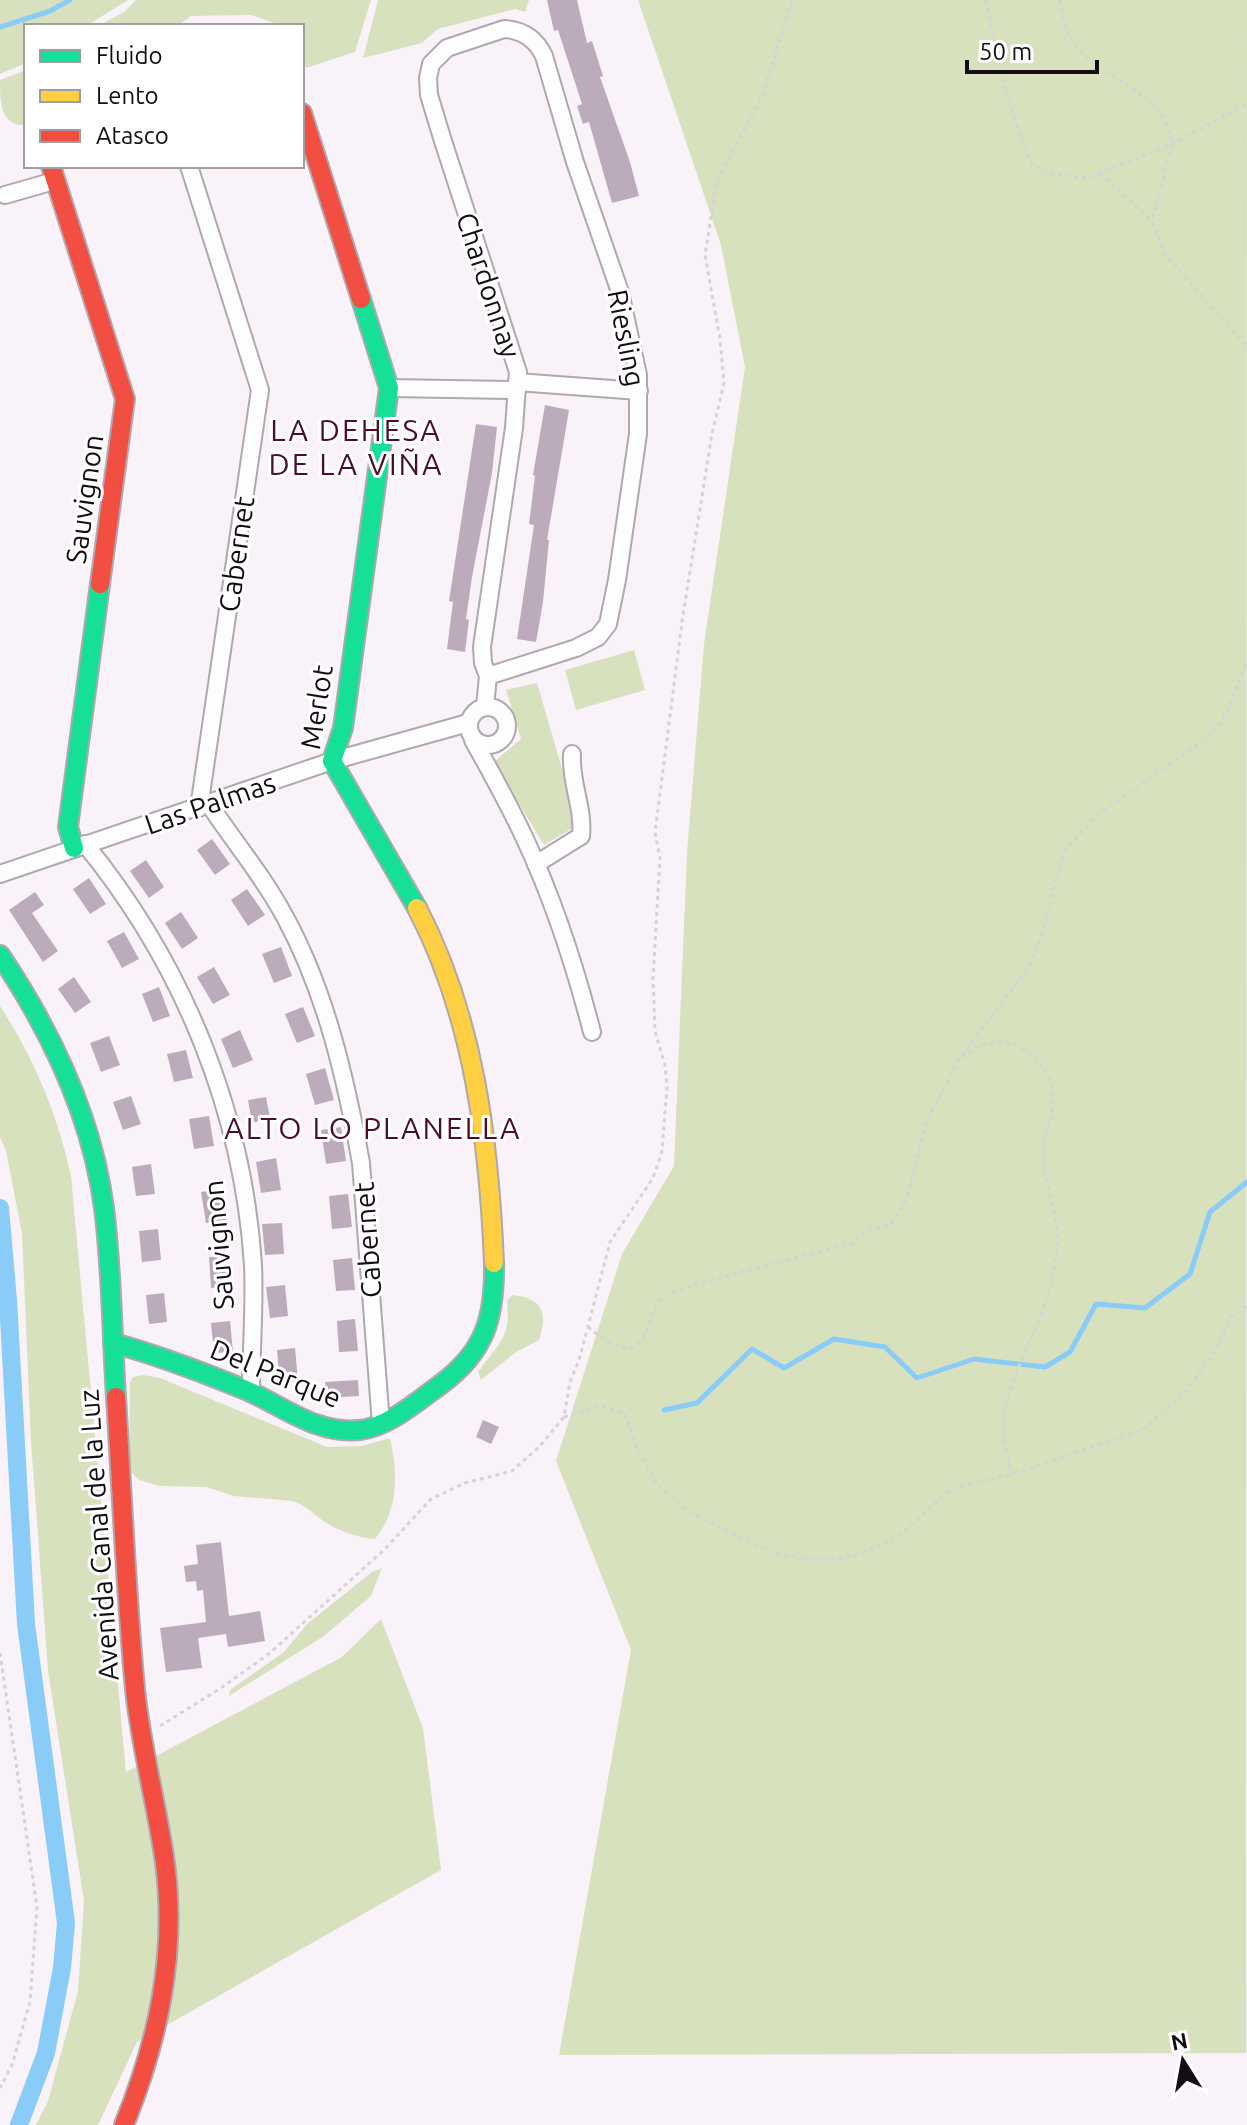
<svg xmlns="http://www.w3.org/2000/svg" width="1247" height="2125" viewBox="0 0 1247 2125" font-family="Ubuntu,sans-serif">
<style>
.green{fill:#d8e1be}
.lines{fill:none;stroke-linecap:round;stroke-linejoin:round}
.stream{stroke:#88ccf7;stroke-width:5}
.canal{stroke:#88ccf7;stroke-width:18}
.building{fill:#bcabbb}
.street-casing{stroke:#afa8af;stroke-width:20}
.fast-casing{stroke:#afa8af;stroke-width:22}
.slow-casing{stroke:#afa8af;stroke-width:22}
.jam-casing{stroke:#afa8af;stroke-width:22}
.path{stroke:#d6d3d6;stroke-width:3;stroke-dasharray:4 4;stroke-linecap:butt}
.street{stroke:#fefdfe;stroke-width:16}
.fast{stroke:#16e098;stroke-width:18}
.slow{stroke:#ffcf43;stroke-width:18}
.jam{stroke:#f24e42;stroke-width:18}
.labels{text-anchor:middle;dominant-baseline:central;stroke-width:6;stroke-linejoin:round;paint-order:stroke}
.street-label{font-size:28px;fill:#140d14;stroke:#fff}
.neighbourhood-label{font-size:30px;letter-spacing:2px;fill:#4e0c2b;stroke:#fff}
</style>
<rect width="100%" height="100%" fill="#faf2f9"/>
<g class="green">
<polygon points="0,0 128,0 86,26 26,26 26,63 0,74"/>
<polygon points="136,0 371,0 355,52 306,68 302,61 302,26 283,26 251,15 191,16 177,26 98,26 124,12"/>
<polygon points="378,0 529,0 525,12 515,9 438,29 422,43 363,58"/>
<polygon points="638,0 1247,0 1246,2053 559,2055 631,1650 556,1461 622,1254 674,1166 687,853 704,644 745,367 721,245"/>
<path d="M26,70V128L23,125C0,125 0,100 0,80Z"/>
<polygon points="634,650 645,690 576,710 565,670"/>
<polygon points="537,683 574,810 573,828 544,845 494,762 521,739 506,690"/>
<path d="M0,1006C34,1058 58,1115 71,1176L126,1772L342,1657L381,1619L423,1728L441,1870L137,2042L98,2125H36L48,2101L78,1991L84,1901L48,1671L31,1442L22,1233L6,1151L0,1137Z"/>
<path d="M512,1295C543,1298 548,1313 539,1340L516,1352L481,1380L478,1372C498,1343 511,1340 507,1301Z"/>
<path d="M143,1375L160,1378L327,1447L362,1446L390,1438C398,1473 399,1510 375,1539C359,1538 339,1531 325,1522C314,1515 306,1505 292,1501L234,1496L206,1487L160,1486L139,1480L130,1471L129,1463L130,1382L133,1377Z"/>
<polygon points="382,1568 371,1596 324,1636 229,1696 230,1690 284,1652 307,1624 372,1572"/>
</g>
<g class="lines">
<g class="stream">
<polyline points="0,27 50,11 70,0"/>
<polyline points="664,1410 697,1403 752,1349 784,1368 834,1339 885,1347 917,1378 974,1359 1045,1367 1070,1352 1096,1304 1145,1308 1190,1274 1210,1212 1247,1182"/>
</g>
<polyline class="canal" points="0,1208 8,1300 26,1624 66,1923 62,1968 46,2053 19,2125"/>
</g>
<g class="building">
<polygon points="547,0 577,0 587,43 592,41 603,76 600,77 630,162 639,196 612,203 589,122 583,124 577,106 582,104 558,30 554,31"/>
<polygon points="545,405 569,410 547,540 549,540 543,602 536,642 517,639 534,525 529,524 535,476 533,475"/>
<polygon points="476,424 497,427 492,473 472,577 466,619 469,620 465,652 447,649 453,602 449,601"/>
<polygon points="212,839 230,864 215,875 197,850"/>
<polygon points="146,860 164,887 149,898 130,871"/>
<polygon points="89,878 106,904 90,914 73,889"/>
<polygon points="247,889 265,915 248,926 231,900"/>
<polygon points="35,892 44,905 32,913 58,951 43,962 9,910"/>
<polygon points="181,912 198,938 182,949 165,923"/>
<polygon points="124,932 139,959 122,968 107,941"/>
<polygon points="281,947 292,976 274,983 262,954"/>
<polygon points="214,967 230,995 213,1004 197,977"/>
<polygon points="74,977 91,1002 75,1013 58,989"/>
<polygon points="159,987 170,1016 153,1022 142,994"/>
<polygon points="303,1007 315,1036 297,1043 285,1014"/>
<polygon points="240,1030 253,1060 233,1068 221,1039"/>
<polygon points="109,1036 120,1065 101,1072 90,1043"/>
<polygon points="186,1050 193,1078 174,1082 167,1054"/>
<polygon points="325,1068 334,1100 315,1105 306,1074"/>
<polygon points="131,1096 141,1124 123,1130 113,1102"/>
<polygon points="266,1097 270,1118 252,1123 248,1100"/>
<polygon points="209,1116 214,1146 194,1149 189,1119"/>
<polygon points="341,1127 346,1161 326,1164 321,1130"/>
<polygon points="276,1158 281,1190 261,1193 256,1162"/>
<polygon points="151,1164 155,1194 136,1196 132,1167"/>
<polygon points="221,1189 226,1220 206,1223 201,1192"/>
<polygon points="348,1194 352,1227 332,1229 329,1196"/>
<polygon points="282,1223 284,1254 265,1255 262,1224"/>
<polygon points="158,1229 161,1260 142,1262 139,1231"/>
<polygon points="226,1256 229,1287 211,1288 209,1257"/>
<polygon points="352,1258 355,1290 336,1291 333,1260"/>
<polygon points="285,1285 288,1316 270,1318 266,1287"/>
<polygon points="164,1293 167,1322 149,1324 146,1295"/>
<polygon points="355,1319 358,1351 339,1352 337,1321"/>
<polygon points="230,1321 233,1352 214,1353 211,1323"/>
<polygon points="295,1348 298,1381 280,1383 277,1350"/>
<polygon points="358,1380 359,1396 326,1398 325,1382"/>
<polygon points="483,1420 499,1427 491,1444 476,1437"/>
<polygon points="221,1542 229,1616 260,1611 265,1641 228,1647 226,1634 198,1638 202,1668 166,1672 160,1628 206,1622 203,1590 197,1591 196,1581 186,1582 184,1566 198,1564 196,1545"/>
</g>
<g class="lines">
<defs>
<g id="street">
<polyline points="189,166 260,390 199,808"/>
<polyline points="5,195 54,181"/>
<polyline points="517,382 639,391"/>
<polyline points="389,388 517,390"/>
<circle cx="488" cy="726" r="19"/>
<path d="M485,707L488,676L483,663L482,647L514,428L518,372L443,141L429,95L428,78L431,64L447,48L504,29C523,30 536,39 544,56L575,162L620,292L638,375V434L617,580L608,624L598,637L576,648L488,676"/>
<path d="M473,740C491,772 509,805 525,839C554,901 575,966 592,1032"/>
<path d="M209,804C234,842 264,877 285,917C326,992 346,1080 361,1163L381,1424"/>
<path d="M85,844C183,964 243,1111 253,1265C255,1307 251,1351 251,1393"/>
<path d="M536,864L581,836C584,808 570,782 572,754"/>
<polyline points="0,874 332,761 468,723"/>
</g>
<g id="fast">
<polyline points="361,299 389,388 343,728 332,761 417,908"/>
<polyline points="74,848 68,827 100,584"/>
<path d="M0,955C51,1031 92,1116 104,1208C112,1270 112,1335 116,1397"/>
<path d="M113,1343C158,1355 202,1372 246,1390C283,1406 317,1435 360,1430C388,1427 418,1401 440,1385C485,1352 495,1318 494,1263"/>
</g>
<path id="slow" d="M417,908C474,1017 489,1141 494,1263"/>
<g id="jam">
<polyline points="302,113 361,299"/>
<polyline points="51,166 125,399 100,584"/>
<path d="M116,1397C122,1494 126,1592 135,1689C141,1748 157,1805 165,1863C177,1955 158,2041 124,2125"/>
</g>
</defs>
<use href="#street" class="street-casing"/>
<use href="#fast" class="fast-casing"/>
<use href="#slow" class="slow-casing"/>
<use href="#jam" class="jam-casing"/>
<g class="path">
<path d="M986,0C998,60 1007,109 1032,165L1053,174L1087,178L1172,144L1247,104"/>
<path d="M1059,0C1063,14 1065,30 1073,42C1101,83 1166,88 1172,144L1152,221L1165,254L1247,346"/>
<polyline points="1100,173 1152,221"/>
<path d="M962,1057C970,1053 979,1045 988,1043C1024,1036 1056,1070 1053,1105C1052,1123 1041,1138 1043,1157C1045,1180 1053,1201 1056,1223C1059,1243 1055,1263 1051,1283C1041,1329 1012,1367 1004,1414C1000,1433 1008,1455 1012,1474"/>
<path d="M588,1327C604,1340 633,1363 646,1333C650,1324 652,1311 658,1303C665,1294 682,1289 692,1285L852,1243L871,1229L890,1225L899,1213L908,1193L926,1123L959,1059L1030,965L1041,937L1064,851L1100,813L1204,740L1219,726L1227,712L1247,661"/>
<polyline points="564,1417 600,1406 625,1414 638,1451 658,1486 689,1512 772,1553 812,1560 838,1559 865,1552 901,1535 950,1489 1012,1474 1143,1430 1182,1396 1214,1353 1230,1317 1247,1306"/>
<polyline points="0,1653 37,1907 30,2002 12,2065 0,2088"/>
<polyline points="160,1726 221,1688 270,1653 385,1549 431,1499 465,1483 512,1471 539,1447 564,1417 570,1382 580,1357 610,1242 653,1178 662,1151 667,1087 665,1065 655,1031 653,978 660,858 655,832 683,615 712,434 724,383 720,339 705,255 717,180 762,97 792,0"/>
</g>
<use href="#street" class="street"/>
<use href="#fast" class="fast"/>
<use href="#slow" class="slow"/>
<use href="#jam" class="jam"/>
</g>
<g class="labels">
<g class="street-label">
<text transform="translate(489 285) rotate(72)">Chardonnay</text>
<text transform="translate(627 338) rotate(79)">Riesling</text>
<text transform="translate(84 499) rotate(-82)">Sauvignon</text>
<text transform="translate(236 554) rotate(-82)">Cabernet</text>
<text transform="translate(316 707) rotate(-81)">Merlot</text>
<text transform="translate(210 803) rotate(-19)">Las Palmas</text>
<text transform="translate(367 1240) rotate(-94)">Cabernet</text>
<text transform="translate(218 1245) rotate(-95)">Sauvignon</text>
<text transform="translate(276 1373) rotate(22)">Del Parque</text>
<text transform="translate(98 1535) rotate(-94)">Avenida Canal de la Luz</text>
</g>
<g class="neighbourhood-label">
<text x="356" y="430">LA DEHESA<tspan x="356" dy="34">DE LA VIÑA</tspan></text>
<text x="373" y="1128">ALTO LO PLANELLA</text>
</g>
</g>
<rect x="24" y="24" width="280" height="144" fill="#ffffff" stroke="#a19ea1" stroke-width="2"/>
<rect x="40" y="50" width="40" height="12" fill="#16e098" stroke="#a19ea1" stroke-width="2"/>
<text x="96" y="64" font-size="24" fill="#140d14">Fluido</text>
<rect x="40" y="90" width="40" height="12" fill="#ffcf43" stroke="#a19ea1" stroke-width="2"/>
<text x="96" y="104" font-size="24" fill="#140d14">Lento</text>
<rect x="40" y="130" width="40" height="12" fill="#f24e42" stroke="#a19ea1" stroke-width="2"/>
<text x="96" y="144" font-size="24" fill="#140d14">Atasco</text>
<g transform="translate(1183 2061) rotate(349)" stroke="#ffffff" stroke-width="6" paint-order="stroke">
<path d="M0-6L14 30L0 20L-14 30Z" fill="#140d14"/>
<text y="-12" font-size="22" font-weight="bold" text-anchor="middle" fill="#140d14">N</text>
</g>
<path d="M967 60v12h130v-12" fill="none" stroke="#140d14" stroke-width="4"/>
<text x="979" y="60" font-size="24" fill="#140d14" stroke="#ffffff" stroke-width="6" paint-order="stroke">50 m</text>
</svg>
